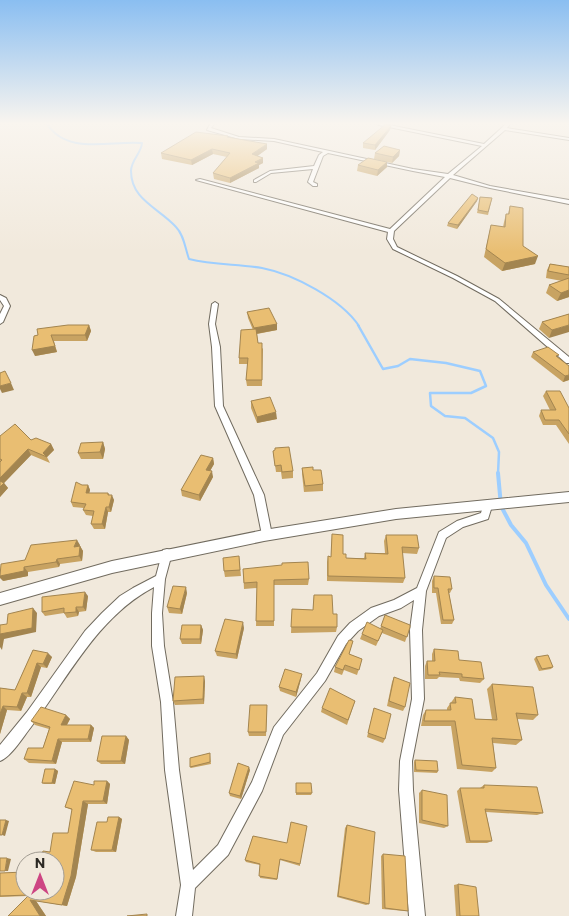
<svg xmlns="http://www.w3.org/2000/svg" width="569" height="916" viewBox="0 0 569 916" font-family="Commissioner,sans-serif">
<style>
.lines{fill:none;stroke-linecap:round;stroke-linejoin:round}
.stream-far2{stroke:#9dceff;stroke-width:2}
.stream-far1{stroke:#9dceff;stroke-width:2.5}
.stream{stroke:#9dceff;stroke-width:4}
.minor-casing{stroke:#716b5f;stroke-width:2}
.tertiary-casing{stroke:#716b5f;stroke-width:2}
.minor{fill:#fff;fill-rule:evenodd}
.tertiary{fill:#fff;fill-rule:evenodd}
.wall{fill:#c8a362}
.shaded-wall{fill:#a38550}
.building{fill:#e9be72;stroke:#a38550}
</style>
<rect width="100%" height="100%" fill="#f1e9dc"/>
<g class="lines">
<path class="stream-far2" d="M47,124C68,156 111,140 142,143C141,154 131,160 131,171C131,200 159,208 176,227C184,235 185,248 189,259C213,265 238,264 262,268C293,274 341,299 359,326"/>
<polyline class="stream-far1" points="358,325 383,369 398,366 410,359 446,363 480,371 486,386 471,393 430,393 431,406 445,416 465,418 493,438 499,452 498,474"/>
<polyline class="stream" points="498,473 501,506 511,525 526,543 546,585 569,619"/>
<defs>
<g id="minor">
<polygon points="210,124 214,124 211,128 239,137 274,139 413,169 448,174 482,146 379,125 377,124 384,124 484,144 506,124 510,124 507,128 569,138 569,140 505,130 453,175 490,186 569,200 569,204 490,188 450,178 394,231 393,239 397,247 457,276 499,299 569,357 569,363 566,363 495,301 453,278 393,249 387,239 388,232 196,180 200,179 390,229 445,177 413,171 328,153 323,156 313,182 317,184 317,186 313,186 308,182 313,169 271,173 256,182 254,182 254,180 270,171 314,166 319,155 323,152 274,141 239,139 207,130"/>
<polygon points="0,295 6,298 10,306 3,322 0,324 0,314 4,306 0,300"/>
<polygon points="215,302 218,304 215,324 220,347 223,406 264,495 272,535 270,538 267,539 264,538 262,535 254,495 215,406 212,347 209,324 212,304"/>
<path d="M487,502L490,503L492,506L488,519L463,527L446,538L426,591L422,630L424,699L412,761L413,790L425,916H409L399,790L400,761L412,699L410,630L414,600L401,608L379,616L358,631L346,644L325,681L283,735L262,791L228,855L195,888L192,916H176L181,885L165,770L161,702L152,646V613L154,587C97,617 68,678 31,727C23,737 11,757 0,761V745L27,712L85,631L102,613L120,596L133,588L156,576L163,550L167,549L171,550L172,553L165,579L162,613L164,646L173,702L179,770L193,870L218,845L252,782L274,727L317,673L338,636L350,623L371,608L394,600L417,588L439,532L457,521L481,513L484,503Z"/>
</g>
<polygon id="tertiary" points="569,492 569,502 396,519 264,541 112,573 0,605 0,593 112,561 264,530 396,509"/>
</defs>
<use href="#minor" class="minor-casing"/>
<use href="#tertiary" class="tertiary-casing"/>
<use href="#minor" class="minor"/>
<use href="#tertiary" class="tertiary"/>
</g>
<g class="wall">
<polygon points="390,130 375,150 363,148 363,143"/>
<polygon points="228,137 267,149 257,156 263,158 263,163 259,165 259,168 230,183 214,179 213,173 227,157 213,154 192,165 162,159 161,153"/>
<polygon points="400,150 399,156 392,163 374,159 375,153"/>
<polygon points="387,162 387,167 377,176 357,171 358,165"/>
<polygon points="480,197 492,198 488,215 477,213"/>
<polygon points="478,198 477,201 457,229 447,226 448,223"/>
<polygon points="510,206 523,246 535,264 502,271 484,257 491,225 503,227 504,222 506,214 508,214"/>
<polygon points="550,264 569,267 569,297 557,301 546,293 549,285 562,281 546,278 547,270"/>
<polygon points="247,312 277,324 277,330 257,334 258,343 263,349 262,386 247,386 246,380 248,364 239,364 239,358 253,330 248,318"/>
<polygon points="569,314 549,338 539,329 542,322"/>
<polygon points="89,325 91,331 87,341 54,341 57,352 35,356 34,336"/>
<polygon points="533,352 558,357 569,380 563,382 531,357"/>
<polygon points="546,391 569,408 569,444 556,425 543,425 539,416 541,410 550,410 543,396"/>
<polygon points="251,401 277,419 257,423 251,408"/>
<polygon points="0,436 31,440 51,444 54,450 47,457 50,463 31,455 4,483 8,488 0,497"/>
<polygon points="103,442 105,449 103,459 81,459 78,453"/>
<polygon points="273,451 293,471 293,478 282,479 281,472 276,472"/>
<polygon points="213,458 214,464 210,471 213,477 200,501 182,496 181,490"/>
<polygon points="302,468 313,470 323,484 323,491 304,492 302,474"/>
<polygon points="82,485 88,485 90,490 89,493 108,493 114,500 111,512 108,512 105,529 94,529 91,524 93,516 86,515 83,510 84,508 73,507 71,502"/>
<polygon points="332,534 343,554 346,558 364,558 365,553 385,553 384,541 386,535 419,548 417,554 402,553 405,578 403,583 327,581 327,562 328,556 331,557"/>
<polygon points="80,545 79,547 80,546 83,551 82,561 60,564 59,567 28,572 28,576 3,581 25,560"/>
<polygon points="239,556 241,576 225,577 224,571"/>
<polygon points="243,569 309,579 308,585 274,585 274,626 256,626 257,588 244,589"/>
<polygon points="434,576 452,589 450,593 449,593 454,620 452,624 441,624 436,593 432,593 432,581"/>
<polygon points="187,593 182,614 169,613 167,607"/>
<polygon points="314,595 337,627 336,632 291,633 292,609 313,610"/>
<polygon points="88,596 86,611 79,612 78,616 67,618 64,613 45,616 42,612"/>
<polygon points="385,615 410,627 405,642 382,633 376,646 360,639 362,634 380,629"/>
<polygon points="201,625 203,630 201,644 182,644 180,639"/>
<polygon points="244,628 237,659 217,656 215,651"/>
<polygon points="353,641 349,654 362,659 357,675 344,670 342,675 334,672 335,667"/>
<polygon points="434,649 459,660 484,679 480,683 460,681 459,678 439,677 437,679 425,679 425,666 427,661 432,661 432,654"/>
<polygon points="33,650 52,657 47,668 41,667 31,697 27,697 21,711 7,710 0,734 0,688 15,690"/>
<polygon points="536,657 553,667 551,669 539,671 534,659"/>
<polygon points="394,677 405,707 403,711 387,706 392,682"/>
<polygon points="301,679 296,697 280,691 279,687"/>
<polygon points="205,681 204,704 175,705 173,701"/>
<polygon points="492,684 538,715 533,720 517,719 522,740 516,745 493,743 496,768 492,772 457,769 451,726 421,726 423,715 426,710 447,710 447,708 455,697 475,719 492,719 487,689"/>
<polygon points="355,701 347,725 321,712 322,708"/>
<polygon points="267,705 266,736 249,736 248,732"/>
<polygon points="374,708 385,739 383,743 367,737"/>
<polygon points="66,715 70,719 67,725 91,725 94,728 91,742 62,742 56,764 29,763 24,759 43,748 49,729 35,725 31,721"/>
<polygon points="126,736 129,740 125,764 101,764 97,761"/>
<polygon points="210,755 211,764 191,768 190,767"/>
<polygon points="415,760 438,771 437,773 414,772 414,762"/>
<polygon points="55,769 58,771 55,784 44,784 42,783"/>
<polygon points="250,770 241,799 230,796 229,793"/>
<polygon points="107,781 110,784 107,804 88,804 76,877 67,906 36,901 46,916 8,916 28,896 0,897 0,873 25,891 50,852 68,833 72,810 65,807 94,785"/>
<polygon points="296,783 312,793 311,795 296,795"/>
<polygon points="484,785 543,813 537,815 486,812 492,841 487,843 466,843 457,791 460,788 480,788"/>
<polygon points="422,790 448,826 444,828 419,823 419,793"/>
<polygon points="119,817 122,819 116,852 96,852 91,850 107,822"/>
<polygon points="347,825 369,904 366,905 337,897 345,828"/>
<polygon points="253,836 300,864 300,866 280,860 277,880 260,878 260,865 246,862 245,860"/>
<polygon points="383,854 408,911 405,911 382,909 381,856"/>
<polygon points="458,884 479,916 456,916 454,885"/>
</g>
<g class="shaded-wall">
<polygon points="391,126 390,130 375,150 375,145"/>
<polygon points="267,144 267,149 252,160 252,154"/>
<polygon points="212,149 213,154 192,165 191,160"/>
<polygon points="400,150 399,156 392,163 393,157"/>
<polygon points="263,158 263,163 259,165 259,168 230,183 230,178"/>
<polygon points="387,162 387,167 377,176 378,170"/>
<polygon points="478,198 477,201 457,229 458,225"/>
<polygon points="538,256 535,264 502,271 505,263"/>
<polygon points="569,290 569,297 557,301 561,293"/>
<polygon points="277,324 277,330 255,334 254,328"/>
<polygon points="89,325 91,331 87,341 85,335"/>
<polygon points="569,325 569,332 549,338 552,330"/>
<polygon points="51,335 57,352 35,356 32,350"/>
<polygon points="569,375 569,380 563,382 565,376"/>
<polygon points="11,383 14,390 2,393 0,389 0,386"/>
<polygon points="276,412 277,419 257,423 257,417"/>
<polygon points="103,442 105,449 103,459 100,452"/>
<polygon points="51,444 54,450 47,457 43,453"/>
<polygon points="28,449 31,455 4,483 8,488 0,497 0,478"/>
<polygon points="213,458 214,464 207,476 206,470"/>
<polygon points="212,471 213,477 200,501 199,495"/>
<polygon points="88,485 90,490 88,498 86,493"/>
<polygon points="112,495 114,500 111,512 109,507"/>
<polygon points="106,507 108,512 105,529 102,524"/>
<polygon points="77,540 80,545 77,552 74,547"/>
<polygon points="80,546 83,551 82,561 79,556"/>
<polygon points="57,559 60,564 59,567 56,562"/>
<polygon points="24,567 28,572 28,576 3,581 0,578 0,576"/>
<polygon points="186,587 187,593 182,614 180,609"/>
<polygon points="85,592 88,596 86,611 83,607"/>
<polygon points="76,607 79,612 78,616 76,612"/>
<polygon points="33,608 37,613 36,632 4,639 2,650 0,647 0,634"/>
<polygon points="243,622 244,628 237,659 236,654"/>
<polygon points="201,625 203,630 201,644 200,639"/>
<polygon points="48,653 52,657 47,668 43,664"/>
<polygon points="37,663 41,667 31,697 27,693"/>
<polygon points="302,674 301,679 296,697 296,692"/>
<polygon points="204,676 205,681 204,704 203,699"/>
<polygon points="22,693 27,697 21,711 17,707"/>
<polygon points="3,706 7,710 0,734 0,714"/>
<polygon points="66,715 70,719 65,728 61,725"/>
<polygon points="91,725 94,728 91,742 88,739"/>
<polygon points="126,736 129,740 125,764 121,761"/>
<polygon points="58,739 62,742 56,764 52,761"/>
<polygon points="249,767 250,770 241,799 240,796"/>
<polygon points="55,769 58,771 55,784 52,783"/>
<polygon points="107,781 110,784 107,804 103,801"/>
<polygon points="83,801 88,804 76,877 67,906 62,905"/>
<polygon points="119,817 122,819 116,852 112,850"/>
<polygon points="6,820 9,821 5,836 2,835"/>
<polygon points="7,858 11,859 8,871 5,871"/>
<polygon points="30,900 36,901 46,916 40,916"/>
</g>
<g class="building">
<polygon points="386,124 391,126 375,145 363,143"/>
<polygon points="196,132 228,136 227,137 267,144 252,154 263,158 255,162 259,163 230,178 213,173 230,153 212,149 191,160 161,153"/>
<polygon points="384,146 400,150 393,157 375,153"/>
<polygon points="368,158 387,162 378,170 358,165"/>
<polygon points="472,194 478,198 458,225 448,223"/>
<polygon points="480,197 492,198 488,212 478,210"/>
<polygon points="510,206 523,208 523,246 538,256 505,263 486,249 491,225 505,227 506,214 509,214"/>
<polygon points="550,264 569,267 569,275 548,271"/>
<polygon points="569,278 569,290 561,293 549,285"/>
<polygon points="269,308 277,324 254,328 247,312"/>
<polygon points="569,314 569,325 552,330 542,322"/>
<polygon points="68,325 89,325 85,335 51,335 55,346 32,350 34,336 38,335 37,329"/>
<polygon points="256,329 258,343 262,343 262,380 246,380 248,358 239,358 241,330"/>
<polygon points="548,347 559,355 556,356 569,366 569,375 565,376 533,352"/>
<polygon points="5,371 11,383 0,386 0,373"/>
<polygon points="546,391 560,391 569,408 569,434 559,420 545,420 541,410 556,410"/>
<polygon points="270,397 276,412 257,417 251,401"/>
<polygon points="15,424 31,440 36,438 51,444 43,453 47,457 28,449 0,478 0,462 2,460 0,459 0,436"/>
<polygon points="103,442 100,452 78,453 81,443"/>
<polygon points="289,447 293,471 282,472 281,465 275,466 273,451 275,450 275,448"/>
<polygon points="201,455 213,458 206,470 212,471 199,495 181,490"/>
<polygon points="313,467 313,470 321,470 323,484 305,486 302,468"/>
<polygon points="0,481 4,483 0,487"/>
<polygon points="76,482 82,485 88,485 86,493 108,493 108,495 112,495 109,507 106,507 102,524 91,524 94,511 83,510 86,504 71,502"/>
<polygon points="332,534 343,535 343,554 346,554 346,558 366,559 365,553 388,554 386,535 417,535 419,548 402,547 405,578 328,576 328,556 331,557"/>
<polygon points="77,540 74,547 80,546 79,556 57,559 56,562 24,567 24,571 0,576 1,564 25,560 31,545"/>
<polygon points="239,556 240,570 224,571 223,558"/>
<polygon points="308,562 309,579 274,580 274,621 256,621 257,582 244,583 243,569 282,565 282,563"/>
<polygon points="434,576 450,577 452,589 448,589 454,620 443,620 438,588 434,588"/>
<polygon points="173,586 186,587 180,609 167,607"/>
<polygon points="85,592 83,607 76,607 76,612 64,613 64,608 42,612 42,597"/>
<polygon points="314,595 332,595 333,614 337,614 337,627 291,627 292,609 313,610"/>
<polygon points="33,608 32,628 0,634 0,625 7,624 8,614"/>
<polygon points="385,615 410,625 410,627 407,637 381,626"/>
<polygon points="225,619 243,622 236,654 215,651"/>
<polygon points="367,622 383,630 378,641 362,634"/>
<polygon points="182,625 201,625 200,639 180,639"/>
<polygon points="349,640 353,641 349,654 362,659 359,670 345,665 343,670 335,667"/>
<polygon points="434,649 458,651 459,660 481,662 484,679 462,677 462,674 439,672 440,675 428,675 427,661 435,661"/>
<polygon points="33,650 48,653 43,664 37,663 27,693 22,693 17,707 3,706 0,714 0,688 15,690"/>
<polygon points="548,655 553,667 542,669 536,657"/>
<polygon points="285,669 302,674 296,692 279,687"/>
<polygon points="204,676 203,699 173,701 175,677"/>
<polygon points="394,677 410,683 405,707 389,701"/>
<polygon points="492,684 533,687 538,715 516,713 522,740 492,738 496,768 462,765 455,721 424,721 426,710 451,710 450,703 456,703 455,697 472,699 475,719 497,720"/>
<polygon points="330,688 355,701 348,720 322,708"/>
<polygon points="250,705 267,705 266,732 248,732"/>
<polygon points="41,707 66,715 61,725 91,725 88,739 58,739 52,761 24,759 28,748 43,748 50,727 31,721"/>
<polygon points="374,708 391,714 385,739 368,733"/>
<polygon points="102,736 126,736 121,761 97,761"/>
<polygon points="210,753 210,762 190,767 190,758"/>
<polygon points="415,760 437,761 438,771 416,770"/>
<polygon points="238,763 249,767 240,796 229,793"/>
<polygon points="45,769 55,769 52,783 42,783"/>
<polygon points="74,781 94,785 94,781 107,781 103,801 83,801 71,876 62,905 30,900 40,916 8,916 29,895 0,896 0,873 25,872 25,891 55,891 55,861 39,861 43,851 50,852 53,833 68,833 72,809 65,807"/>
<polygon points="296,783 311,783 312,793 296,793"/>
<polygon points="484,785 537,787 543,813 485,809 492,841 470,841 460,788 484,788"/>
<polygon points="422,790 447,795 448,826 422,820"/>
<polygon points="108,817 119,817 112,850 91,850 97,822 107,822"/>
<polygon points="0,820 6,820 2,835 0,835"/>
<polygon points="291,822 307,826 300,864 280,859 277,879 259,876 260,864 245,860 253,836 287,843"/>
<polygon points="347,825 375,832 369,904 338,896"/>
<polygon points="383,854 405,856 408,911 385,908"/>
<polygon points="0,858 7,858 5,871 0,871"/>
<polygon points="458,884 476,887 479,916 460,916"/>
<polygon points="147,914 147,916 127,916"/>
</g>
<linearGradient id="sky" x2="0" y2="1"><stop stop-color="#8abef1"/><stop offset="0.49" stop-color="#f9f5ef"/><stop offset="1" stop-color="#f9f5ef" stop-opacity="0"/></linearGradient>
<rect width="569" height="252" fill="url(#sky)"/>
<g transform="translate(40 876)"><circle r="24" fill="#f1e9dc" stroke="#a29c92"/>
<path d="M0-4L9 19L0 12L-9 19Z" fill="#cd4583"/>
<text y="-8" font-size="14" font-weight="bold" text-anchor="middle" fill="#2c2924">N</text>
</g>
</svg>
